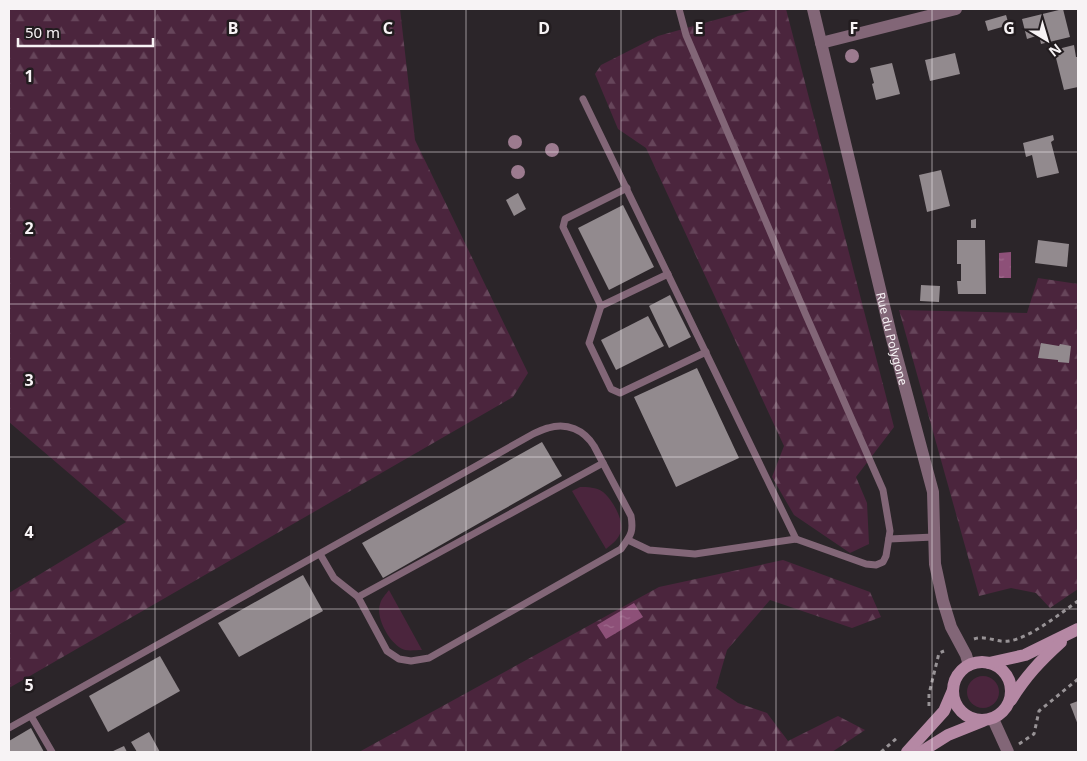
<svg xmlns="http://www.w3.org/2000/svg" width="1087" height="761" viewBox="0 0 1087 761" font-family="'Noto Sans',sans-serif">
<style>
.green{fill:#4b253d}
.forest{fill:url(#forest-firs)}
.water{fill:url(#water-ripples)}
.building{fill:#928a8e}
.lines{fill:none;stroke-linecap:round;stroke-linejoin:round}
.path{stroke:#989396;stroke-width:3;stroke-dasharray:4 4;stroke-linecap:butt}
.lane{stroke:#826677;stroke-width:7}
.street{stroke:#826677;stroke-width:12}
.secondary{stroke:#b588a4;stroke-width:12}
.tree{fill:#9c7b8f}
.grid{fill:none;stroke:#f7f3f5;stroke-width:1;stroke-opacity:0.55}
.labels{text-anchor:middle;dominant-baseline:central;stroke-width:5;stroke-linejoin:round;paint-order:stroke}
.street-label{font-size:12px;fill:#f7f3f5;stroke:#221c1f}
.grid-label{font-size:16px;text-anchor:middle;font-weight:bold;fill:#f7f3f5;stroke:#221c1f;stroke-width:5;stroke-linejoin:round;paint-order:stroke}
</style>
<defs>
<pattern id="forest-firs" width="22" height="20" patternUnits="userSpaceOnUse" patternTransform="scale(1.25)"><rect width="22" height="20" fill="#4b253d"/><path d="M5 1l3.5 6h-7zM16 11l3.5 6h-7z" fill="#66455a"/></pattern>
<pattern id="water-ripples" width="26" height="14" patternUnits="userSpaceOnUse" patternTransform="scale(1.25)"><rect width="26" height="14" fill="#8d5078"/><path d="M2 4q2-2 4 0t4 0M15 11q2-2 4 0t4 0" fill="none" stroke="#9e6a8c"/></pattern>
</defs>
<rect width="100%" height="100%" fill="#2b2529"/>
<g class="green">
<path d="M580,487C588,487 596,487 603,492C612,499 624,520 621,531C619,539 612,544 606,549L572,491Z"/>
<path d="M389,590L422,650C417,650 410,651 405,650C391,646 375,618 380,604C381,599 386,594 389,590Z"/>
<circle cx="983" cy="692" r="16"/>
</g>
<g class="forest">
<polygon points="9,9 400,9 415,140 528,373 513,397 9,688 9,593 126,522 9,422"/>
<polygon points="754,9 786,9 894,427 856,477 867,503 869,544 850,553 794,515 772,477 784,446 646,148 618,129 595,74 601,65 658,36"/>
<polygon points="1038,278 1078,284 1078,589 1050,608 1036,593 1011,588 979,596 899,310 1027,313"/>
<polygon points="783,560 870,592 881,617 852,628 770,600 727,650 716,688 738,703 767,713 788,741 838,716 865,730 832,752 359,752 659,587"/>
</g>
<g class="water">
<polygon points="1011,252 1011,278 999,278 999,253"/>
<polygon points="634,603 643,617 606,639 597,625"/>
</g>
<g class="building">
<polygon points="1063,9 1070,37 1041,44 1039,35 1027,39 1022,19"/>
<polygon points="1006,15 1009,25 988,31 985,21"/>
<polygon points="1074,45 1076,57 1078,57 1078,87 1064,90 1054,50"/>
<polygon points="955,53 960,74 930,81 925,60"/>
<polygon points="892,63 900,94 876,100 872,84 874,83 870,68"/>
<polygon points="1053,135 1054,140 1051,142 1059,173 1037,178 1032,155 1026,157 1023,143"/>
<polygon points="941,170 950,206 927,212 919,175"/>
<polygon points="518,193 526,209 514,216 506,200"/>
<polygon points="623,205 654,267 609,290 578,228"/>
<polygon points="976,219 976,228 971,228 971,220"/>
<polygon points="957,240 985,240 986,294 958,294 957,281 961,281 961,264 957,264"/>
<polygon points="1038,240 1069,244 1067,267 1035,263"/>
<polygon points="921,285 940,286 939,302 920,301"/>
<polygon points="670,295 691,337 669,348 649,306"/>
<polygon points="648,316 664,346 616,370 601,340"/>
<polygon points="1041,343 1059,346 1060,344 1071,346 1069,363 1058,362 1058,360 1038,358"/>
<polygon points="697,368 739,458 676,487 634,397"/>
<polygon points="542,442 562,476 383,578 362,543"/>
<polygon points="303,575 323,611 239,657 218,623"/>
<polygon points="160,656 180,691 108,732 89,696"/>
<polygon points="1078,701 1078,725 1070,704"/>
<polygon points="31,728 44,752 9,752 9,741"/>
<polygon points="149,732 160,752 137,752 131,742"/>
<polygon points="124,746 127,752 111,752"/>
</g>
<g class="lines">
<g class="path">
<path d="M974,639C986,635 997,643 1009,641C1030,638 1061,613 1078,601"/>
<polyline points="929,706 929,694 939,653 944,651"/>
<polyline points="1019,744 1034,734 1039,711 1078,679"/>
<polyline points="881,752 898,737"/>
</g>
<g class="lane">
<polyline points="583,99 796,539"/>
<polyline points="627,188 565,219 563,227 601,306 589,343 611,389 620,393 706,352"/>
<polyline points="601,306 668,274"/>
<polyline points="889,539 934,537"/>
<polyline points="628,540 649,550 695,554 796,539 866,564 876,565 883,562 886,556 890,531 883,490 805,313 686,35 679,9"/>
<polyline points="358,597 603,463"/>
<polyline points="31,716 52,752"/>
<path d="M9,728L533,434C538,432 543,429 548,428C567,422 584,430 594,446L631,516C634,533 630,536 621,549L429,658L411,661L399,659L387,651L358,597L334,578L320,554"/>
</g>
<g class="street">
<path id="s1" d="M813,9L891,335L933,492L935,564L943,601L951,627L966,655L969,665"/>
<polyline points="821,43 956,9"/>
<polyline points="993,719 1008,752"/>
</g>
<g class="secondary">
<circle cx="982" cy="691" r="29"/>
<polyline points="989,663 1025,655 1078,629"/>
<path d="M1011,700C1026,676 1040,661 1061,642"/>
<polyline points="907,752 944,711 953,690"/>
<polyline points="921,752 948,735 983,721"/>
</g>
</g>
<g class="tree">
<circle cx="852" cy="56" r="7"/>
<circle cx="515" cy="142" r="7"/>
<circle cx="552" cy="150" r="7"/>
<circle cx="518" cy="172" r="7"/>
</g>
<path class="grid" d="M155,9V752M311,9V752M466,9V752M621,9V752M776,9V752M932,9V752M9,152H1078M9,304H1078M9,457H1078M9,609H1078"/>
<g class="labels">
<g class="street-label">
<text stroke="none"><textPath href="#s1" startOffset="339">Rue du Polygone</textPath></text>
</g>
</g>
<g class="grid-label">
<text x="233" y="34">B</text>
<text x="388" y="34">C</text>
<text x="544" y="34">D</text>
<text x="699" y="34">E</text>
<text x="854" y="34">F</text>
<text x="1009" y="34">G</text>
<text x="29" y="82">1</text>
<text x="29" y="234">2</text>
<text x="29" y="386">3</text>
<text x="29" y="538">4</text>
<text x="29" y="691">5</text>
</g>
<rect width="1087" height="761" fill="none" stroke="#f7f3f5" stroke-width="20"/>
<g transform="translate(1047 40) rotate(142)" stroke="#221c1f" stroke-width="4" paint-order="stroke">
<path d="M0-4L9 19L0 12L-9 19Z" fill="#f7f3f5"/>
<text y="-8" font-size="14" font-weight="bold" text-anchor="middle" fill="#f7f3f5">N</text>
</g>
<path d="M18 38v8h135v-8" fill="none" stroke="#f7f3f5" stroke-width="2.5"/>
<text x="25" y="38" font-size="15" fill="#f7f3f5" stroke="#221c1f" stroke-width="4" paint-order="stroke">50 m</text>
</svg>
